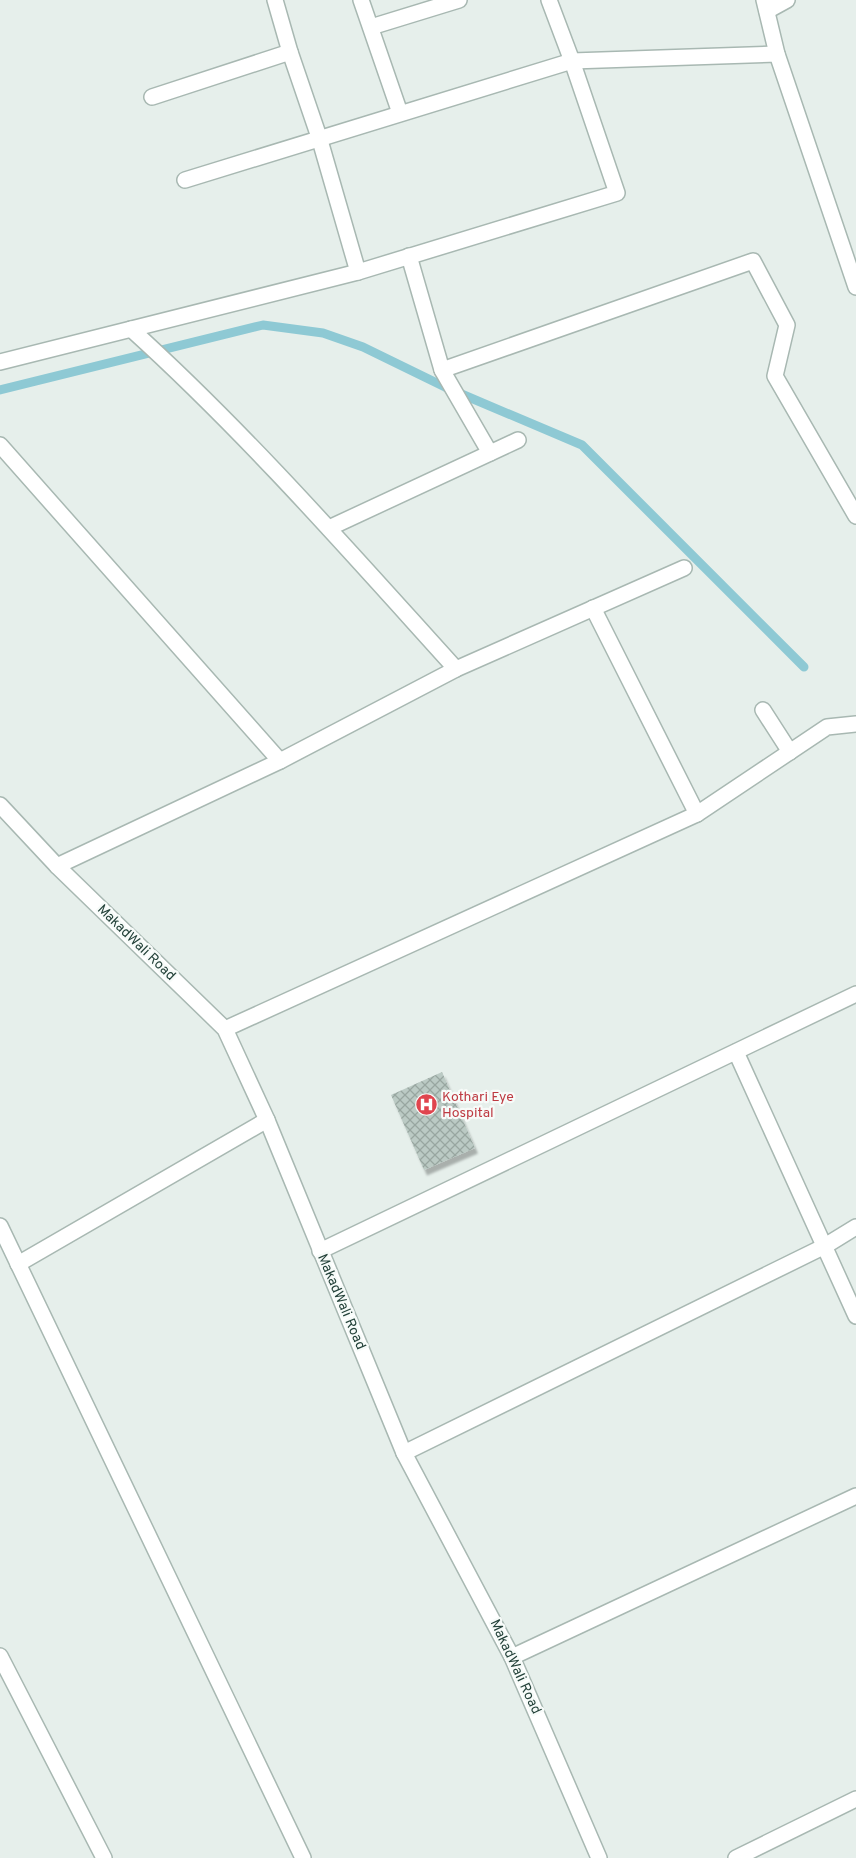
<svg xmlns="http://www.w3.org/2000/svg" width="856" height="1858" viewBox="0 0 856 1858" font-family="Overpass,sans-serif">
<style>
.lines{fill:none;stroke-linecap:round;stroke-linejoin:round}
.stream{stroke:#8ec9d4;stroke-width:9}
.building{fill:url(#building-cross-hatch);filter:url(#shadow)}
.minor-casing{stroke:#a8b8b2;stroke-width:18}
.minor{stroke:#fff;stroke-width:15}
.labels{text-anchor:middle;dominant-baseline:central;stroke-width:4.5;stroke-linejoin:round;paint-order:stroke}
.street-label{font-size:14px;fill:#24423a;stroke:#f7fbf9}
.health-label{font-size:14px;fill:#be3a42;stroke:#f7fbf9;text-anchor:start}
</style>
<defs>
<pattern id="building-cross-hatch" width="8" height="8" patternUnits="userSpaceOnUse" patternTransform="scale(1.25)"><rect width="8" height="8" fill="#bbcac4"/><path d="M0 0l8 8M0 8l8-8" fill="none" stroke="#98a6a0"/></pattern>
<filter id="shadow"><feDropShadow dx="3" dy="5.5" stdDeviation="1" flood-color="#0004"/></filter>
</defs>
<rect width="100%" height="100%" fill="#e6efeb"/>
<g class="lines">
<polyline class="stream" points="0,390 263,325 323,333 363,347 445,387 582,445 804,667"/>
</g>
<polygon class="building" points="442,1072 475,1148 424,1170 391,1095"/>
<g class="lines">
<defs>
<g id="minor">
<polyline points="275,0 290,52 319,137 358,272"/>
<polyline points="361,0 400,113"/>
<polyline points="764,0 777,54 856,287"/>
<polyline points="767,11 787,0"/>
<polyline points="371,27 459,0"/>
<polyline points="152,97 290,52"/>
<polyline points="185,180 572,61 777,54"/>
<polyline points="409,256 442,370 753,261 787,325 775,376 856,516"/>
<path d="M131,329C247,434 351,553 456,669"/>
<polyline points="0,362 358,272 617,193 572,61 549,0"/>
<polyline points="442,370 490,453"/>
<polyline points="0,445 280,761"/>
<polyline points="329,528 518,440"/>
<polyline points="593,608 697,814"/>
<polyline points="763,710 790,752"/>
<polyline points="0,805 57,866 225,1029 267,1120 404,1453 512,1657 599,1858"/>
<polyline points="57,866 280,761 456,669 684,568"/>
<polyline points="225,1029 697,814 827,727 856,724"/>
<polyline points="736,1052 856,1316"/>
<polyline points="0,1226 303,1858"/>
<polyline points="320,1251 856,994"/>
<polyline points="18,1264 267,1120"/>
<polyline points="404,1453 825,1246 856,1227"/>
<polyline points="0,1656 104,1858"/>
<polyline points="512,1657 856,1496"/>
<polyline points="736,1858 856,1799"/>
</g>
</defs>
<use href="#minor" class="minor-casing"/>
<use href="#minor" class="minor"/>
</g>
<defs>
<symbol id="hospital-disc" viewBox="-11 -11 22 22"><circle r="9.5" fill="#e0444e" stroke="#f7fbf9"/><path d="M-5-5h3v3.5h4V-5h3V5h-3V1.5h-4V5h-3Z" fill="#fff"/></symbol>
</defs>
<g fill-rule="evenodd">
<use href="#hospital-disc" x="414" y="1092" width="25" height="25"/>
</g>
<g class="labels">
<g class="street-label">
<text transform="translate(136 943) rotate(44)">MakadWali Road</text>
<text transform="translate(341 1302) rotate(67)">MakadWali Road</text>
<text transform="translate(515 1667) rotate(65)">MakadWali Road</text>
</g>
<g class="health-label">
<text x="442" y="1097">Kothari Eye<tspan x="442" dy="16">Hospital</tspan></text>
</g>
</g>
</svg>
